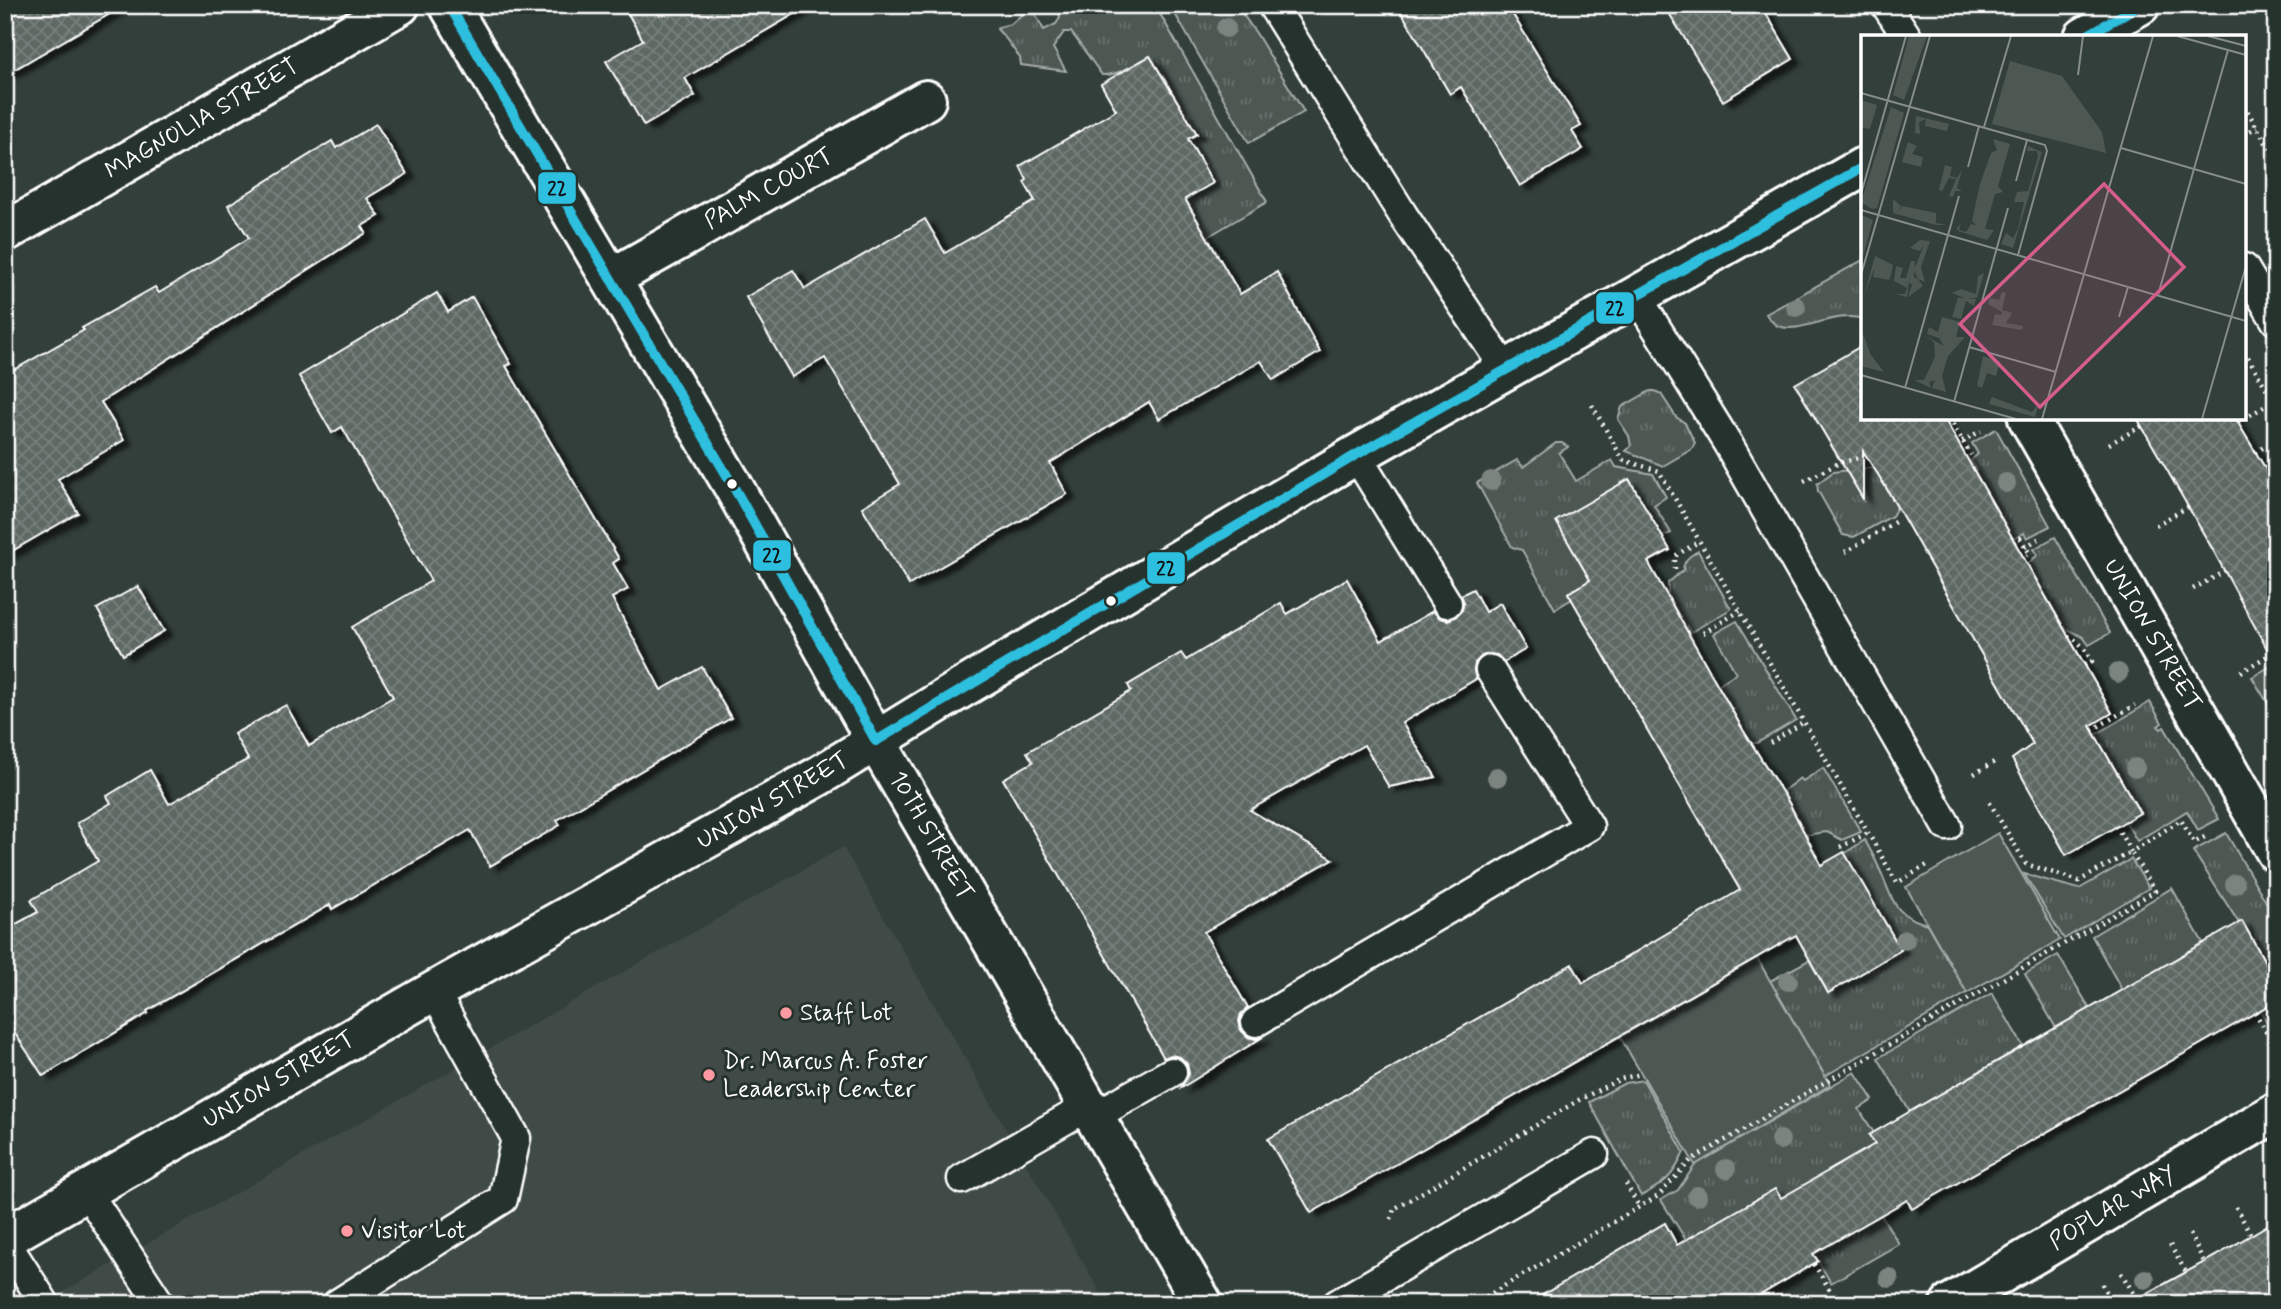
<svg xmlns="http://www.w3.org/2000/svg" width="2281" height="1309" viewBox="0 0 2281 1309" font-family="Mynerve,sans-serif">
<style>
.built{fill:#404c47}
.grass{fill:url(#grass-tufts);stroke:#a6aca9;stroke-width:2}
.park{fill:#4d5853;stroke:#a6aca9;stroke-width:2}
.building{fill:url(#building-cross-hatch);stroke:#fff;stroke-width:2;filter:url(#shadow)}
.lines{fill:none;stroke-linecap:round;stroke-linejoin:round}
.service-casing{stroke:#fff;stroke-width:33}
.minor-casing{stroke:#fff;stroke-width:44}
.path{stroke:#fff;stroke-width:4.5;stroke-dasharray:2 5;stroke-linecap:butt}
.service{stroke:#26332d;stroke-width:28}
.minor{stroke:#26332d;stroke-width:38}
.bus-1-casing{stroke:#26332d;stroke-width:16}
.bus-1{stroke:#2dbfdf;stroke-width:10}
.tree{fill:#7c8480}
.bus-dot{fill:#fff;stroke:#26332d;stroke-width:2.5}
.poi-dot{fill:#ff9aa2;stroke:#26332d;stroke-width:2.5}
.labels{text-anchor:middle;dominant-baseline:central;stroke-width:6;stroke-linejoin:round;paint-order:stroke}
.street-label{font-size:24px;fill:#fff;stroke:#26332d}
.poi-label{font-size:24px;fill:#fff;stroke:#26332d;text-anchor:start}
.inset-road{fill:none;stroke:#858c89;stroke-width:2}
.view{fill:#d45d8c;fill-opacity:0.15;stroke:#d45d8c;stroke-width:3.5}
.inset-edge{fill:none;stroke:#fff;stroke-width:3.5}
.line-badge{stroke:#26332d;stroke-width:2.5}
.pale-badge-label{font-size:19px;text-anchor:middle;font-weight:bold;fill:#111}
</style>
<defs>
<pattern id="grass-tufts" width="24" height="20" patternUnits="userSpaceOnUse" patternTransform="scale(1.75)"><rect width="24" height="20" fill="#4d5853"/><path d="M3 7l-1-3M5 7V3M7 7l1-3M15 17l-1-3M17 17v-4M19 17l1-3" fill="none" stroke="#68716d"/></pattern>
<pattern id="building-cross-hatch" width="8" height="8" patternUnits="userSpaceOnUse" patternTransform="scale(1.75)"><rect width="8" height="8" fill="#5f6964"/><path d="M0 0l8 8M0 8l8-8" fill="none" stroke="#77807b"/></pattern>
<filter id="shadow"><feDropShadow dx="8" dy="4.5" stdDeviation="2" flood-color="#0009"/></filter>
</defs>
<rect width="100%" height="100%" fill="#333f3a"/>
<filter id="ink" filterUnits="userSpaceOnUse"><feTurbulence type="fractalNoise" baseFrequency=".0143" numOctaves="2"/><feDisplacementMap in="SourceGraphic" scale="14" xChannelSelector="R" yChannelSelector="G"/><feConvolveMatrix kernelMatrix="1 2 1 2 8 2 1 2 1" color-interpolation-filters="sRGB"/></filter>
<g filter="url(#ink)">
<polygon class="built" points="843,847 1107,1304 42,1304"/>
<g class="grass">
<path d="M1058,5H1155L1267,202L1204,239L1146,222L1213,183L1188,139L1196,134L1150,56C1135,63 1119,76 1102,75L1071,32H1064L1053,48L1066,71L1021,65L1020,58L1006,39L997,29L998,27L1011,24L1027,10L1034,12L1044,30L1056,24L1060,18Z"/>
<polygon points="1170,5 1236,5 1256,33 1304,112 1249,143"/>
<path d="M1863,260V319C1832,310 1802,335 1778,326C1773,324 1769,318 1766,314Z"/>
<polygon points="1650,391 1655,391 1661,394 1676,417 1685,423 1695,443 1692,449 1663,466 1626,451 1631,446 1629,436 1618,419 1622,407"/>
<polygon points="1996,429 2050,526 2027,538 2024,533 2013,539 1973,471 1976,470 1971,460 1978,454 1972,443"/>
<polygon points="1556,443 1562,443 1568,447 1559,453 1576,481 1612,460 1616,467 1653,474 1666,497 1654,505 1671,533 1662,537 1629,479 1557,521 1590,580 1568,593 1572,599 1555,609 1522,550 1512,547 1477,483 1517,460 1523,467"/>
<polygon points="1874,467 1897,507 1892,516 1854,537 1843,535 1818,491 1817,484 1833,472"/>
<polygon points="2055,537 2110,633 2089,645 2083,637 2063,627 2027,564 2038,555 2034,549"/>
<path d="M1698,551L1731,609L1691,632L1687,626L1686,630L1668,597V583L1683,570C1684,560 1689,556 1698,551Z"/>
<polygon points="1737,621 1796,720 1757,743 1750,743 1718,685 1736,673 1714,634"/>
<polygon points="2276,663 2276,717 2252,677"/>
<polygon points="2150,702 2162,723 2158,726 2161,729 2164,727 2219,819 2198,830 2187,811 2137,841 2125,821 2139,812 2095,735"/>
<polygon points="1823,768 1861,832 1842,840 1827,832 1805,835 1783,791 1800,778 1803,781"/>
<polygon points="2226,833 2276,919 2276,981 2193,851"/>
<path d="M1865,840C1870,850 1876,860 1880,870C1893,899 1892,915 1927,924L1967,993L1825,1076L1770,981L1809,960L1828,992L1845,853Z"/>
<polygon points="2131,859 2149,888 2064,939 2024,874 2079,889"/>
<polygon points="2172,888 2203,943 2122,990 2092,936"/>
<polygon points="2058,955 2090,1009 2056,1028 2025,974"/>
<polygon points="1992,993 2023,1046 1910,1112 1878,1058"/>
<polygon points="2276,1001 2276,1026 2271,1029 2260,1010"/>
<polygon points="1855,1072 1873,1100 1859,1109 1874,1133 1870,1136 1875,1145 1881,1215 1899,1244 1831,1283 1775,1189 1686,1240 1661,1200 1678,1190 1695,1165"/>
<path d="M1643,1080L1684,1152C1673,1177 1665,1183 1641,1196L1589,1102L1625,1083Z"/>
</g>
<g class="park">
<polygon points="1998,833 2060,940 1967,993 1906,887"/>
<polygon points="1757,958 1830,1085 1695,1165 1620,1037"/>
</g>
<g class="building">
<polygon points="5,5 125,5 5,75"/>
<polygon points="623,5 810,5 685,78 695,96 644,126 606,61 643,40"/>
<polygon points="1397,5 1507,5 1581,126 1572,131 1583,149 1520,186 1461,87 1450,94"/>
<polygon points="1664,5 1761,5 1793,59 1723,101"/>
<polygon points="1150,56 1197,134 1188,139 1213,183 1185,199 1240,294 1277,272 1320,352 1273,380 1261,361 1159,419 1149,402 1050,463 1067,494 909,585 862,507 900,484 825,358 792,377 746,297 793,270 805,289 925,219 945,253 1035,201 1024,182 1027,180 1020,166 1116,110 1101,84"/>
<polygon points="376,124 407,174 367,198 379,216 362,226 366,233 101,402 124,440 58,479 78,513 5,555 5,375 84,330 82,328 155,287 159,293 249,238 228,205 332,141 336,148"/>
<polygon points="437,293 448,312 472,297 511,364 506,366 619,559 613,563 628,589 612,598 661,690 702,667 731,718 557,820 560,825 490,866 470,830 332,909 330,905 147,1011 148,1013 43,1076 5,1018 5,930 38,912 31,900 98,861 77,823 111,803 107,796 150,770 169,804 248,759 234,734 286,705 309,746 393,697 352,627 431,581 342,427 332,433 299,376"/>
<polygon points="1863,345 1863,418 1944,418 2112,713 2090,726 2140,813 2066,855 2012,759 2033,744 1884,484 1863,451 1863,499 1795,384"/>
<polygon points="2137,418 2235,418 2276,486 2276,665 2213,550"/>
<polygon points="1629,479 1670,550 1648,562 1743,730 1789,803 1821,865 1844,852 1901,950 1828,993 1796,935 1311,1213 1268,1139 1572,964 1583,983 1740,890 1568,593 1590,580 1556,521"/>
<polygon points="1347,579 1381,641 1433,611 1440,618 1448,620 1455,617 1462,610 1464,602 1461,595 1473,589 1485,612 1500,603 1526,649 1504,662 1497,655 1489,654 1482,656 1475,663 1474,671 1476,679 1402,723 1436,777 1389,787 1364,745 1250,810 1333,859 1204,932 1248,1008 1241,1014 1239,1021 1241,1030 1248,1037 1255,1039 1263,1037 1181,1088 1189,1073 1187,1064 1180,1057 1171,1055 1164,1058 1003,779 1033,762 1027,752 1131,691 1128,685 1181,653 1186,660 1281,603 1287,614"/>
<polygon points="138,586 164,631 123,655 97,609"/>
<polygon points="2242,921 2276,981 2276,1001 1912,1209 1907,1200 1813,1254 1818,1261 1745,1304 1527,1304 1665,1223 1677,1245 1775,1189 1781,1198 1875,1144 1869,1135"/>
<polygon points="2276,1220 2276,1304 2128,1304 2221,1253"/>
</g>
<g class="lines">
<defs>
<g id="service">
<polyline points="1272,5 1403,215 1506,370"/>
<polyline points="1886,5 1907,37"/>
<polyline points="2244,268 2276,321"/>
<polyline points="1636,295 1728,444 1947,826"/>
<polyline points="1356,455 1447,603"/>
<polyline points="1256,1022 1589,826 1490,670"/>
<polyline points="1093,1117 1172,1072"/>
<polyline points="962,1179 1087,1107"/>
<polyline points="87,1192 160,1304"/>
<polyline points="5,1241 45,1304"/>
<polyline points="337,1304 503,1199 516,1138 434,991"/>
<polyline points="1337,1304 1594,1154"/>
</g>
<g id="minor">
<polyline points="449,5 732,484 876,741 1203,1304"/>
<polyline points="2084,37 2140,5"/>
<polyline points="5,232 400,5"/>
<polyline points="612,278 926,100"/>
<polyline points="2028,418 2276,852"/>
<polyline points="5,1238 434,991 817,777 962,688 1356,455 1863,167"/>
<polyline points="1950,1304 2276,1112"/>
</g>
</defs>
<use href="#service" class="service-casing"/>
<use href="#minor" class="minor-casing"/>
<g class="path">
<polyline points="2244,105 2276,160"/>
<polyline points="2244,134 2257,127"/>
<polyline points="2248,357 2276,405"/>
<polyline points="1592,405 1623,460 1659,471 1897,883 1927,865"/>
<polyline points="1949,418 1971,455"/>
<polyline points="2238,422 2274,401"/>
<polyline points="1962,441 1981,431"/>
<polyline points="2109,444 2142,426"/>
<polyline points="2255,452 2276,441"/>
<polyline points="1804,481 1839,463 1862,457"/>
<polyline points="2156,525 2188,507"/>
<polyline points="2014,542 2020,538 2030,554 2023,557"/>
<polyline points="2025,547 2040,538"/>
<polyline points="1845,552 1898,520"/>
<polyline points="1675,569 1675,556 1700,541"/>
<polyline points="2193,589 2225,571"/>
<polyline points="1703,633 1740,611"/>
<path d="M2068,636C2081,642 2085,650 2092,661L2085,665"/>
<polyline points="2241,672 2272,653"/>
<polyline points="2092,730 2135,705"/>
<polyline points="1770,743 1804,722"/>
<polyline points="1974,774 1994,762"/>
<polyline points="2116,826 2131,852 2181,820 2194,843 2208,835"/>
<polyline points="1840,847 1868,833"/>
<polyline points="2255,1012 2270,1038"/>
<polyline points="1626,1184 1640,1208"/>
<polyline points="2236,1207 2251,1235"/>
<polyline points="1391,1219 1394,1209 1579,1100 1620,1079 1641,1074"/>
<polyline points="2190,1234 2204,1262"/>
<polyline points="2170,1245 2186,1272"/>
<polyline points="1814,1264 1831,1292"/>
<polyline points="2121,1273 2138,1300"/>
<polyline points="2102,1284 2113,1304"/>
<polyline points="1480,1300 1658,1196 1691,1160 2155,891 2131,852 2079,881 2026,864 1987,798"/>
<polyline points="2071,1302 2071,1304"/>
</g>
<use href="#service" class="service"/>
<use href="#minor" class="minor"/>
<defs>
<g id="bus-1">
<polyline points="449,5 732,484 876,741"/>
<polyline points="2084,37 2140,5"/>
<polyline points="876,741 1356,455 1863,167"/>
</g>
</defs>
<use href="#bus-1" class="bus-1-casing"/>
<use href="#bus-1" class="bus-1"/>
</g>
<g class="tree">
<circle cx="1226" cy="28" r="10"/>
<circle cx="1796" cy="307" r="10"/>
<circle cx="1491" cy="481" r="10"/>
<circle cx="2006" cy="483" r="10"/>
<circle cx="2118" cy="673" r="10"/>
<circle cx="2135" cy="768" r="10"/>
<circle cx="1497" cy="777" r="10"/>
<circle cx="2235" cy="884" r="10"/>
<circle cx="1905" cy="940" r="10"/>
<circle cx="1788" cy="981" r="10"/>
<circle cx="1780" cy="1140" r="10"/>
<circle cx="1726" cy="1169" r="10"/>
<circle cx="1697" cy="1196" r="10"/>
<circle cx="1889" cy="1278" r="10"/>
<circle cx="2145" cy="1279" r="10"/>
</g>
</g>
<g class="bus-dot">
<circle cx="732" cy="484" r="6"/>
<circle cx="1111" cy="601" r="6"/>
</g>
<g class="poi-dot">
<circle cx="786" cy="1013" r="7"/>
<circle cx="709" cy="1075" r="7"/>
<circle cx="347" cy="1231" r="7"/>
</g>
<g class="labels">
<g class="street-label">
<text transform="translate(202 119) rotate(-30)">MAGNOLIA STREET</text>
<text transform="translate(769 189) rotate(-29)">PALM COURT</text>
<text transform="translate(2152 635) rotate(60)">UNION STREET</text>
<text transform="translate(773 801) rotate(-30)">UNION STREET</text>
<text transform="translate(931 836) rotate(60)">10TH STREET</text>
<text transform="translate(279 1080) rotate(-30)">UNION STREET</text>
<text transform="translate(2113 1208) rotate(-31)">POPLAR WAY</text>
</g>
<g class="poi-label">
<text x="800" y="1013">Staff Lot</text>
<text x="723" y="1061">Dr. Marcus A. Foster<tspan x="723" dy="28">Leadership Center</tspan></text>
<text x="361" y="1231">Visitor Lot</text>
</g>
</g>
<g transform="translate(1861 35)">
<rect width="385" height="385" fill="#333f3a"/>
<path d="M0,65L16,70L9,94L0,92ZM55,81L88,89L86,96L64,91L65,84L58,87L59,99L54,98ZM132,104L149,109L137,151L142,157L134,159L124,194L133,195L126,205L97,196L96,193L100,188L98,195L105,197L110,189L115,190L111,186L119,149L130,118L136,115ZM47,107L56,111L51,119L62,122L60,132L41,127ZM167,111L181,117L152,213L140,209L145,198L152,203L157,194L163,167H153L156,157L167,156L177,121L176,116H166ZM84,130L91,132L89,141L96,143L101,135L96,153L101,156H94L92,162L88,161L95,144L88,143L81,156L78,155ZM32,164L40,171L38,177L41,171L75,178V188L85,190H75L32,178ZM59,205L69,206L60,232L64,247L57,244L62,251L47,262L51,250L48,247L46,262L35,259H44L46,253L33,246L35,231L42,233L39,243H45L50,226H54L53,242L57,244L53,235L63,210L59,216L49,213ZM14,221L32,230L30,240L28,245L12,242L13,234L3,261ZM123,238L116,263H107L115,264L113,271L105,266L100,284L91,282L97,263H103L91,258L100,254L115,259L117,241ZM141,257L145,258L141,275L151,278L145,288L162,291L161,295L131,290L134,279L140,280L141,277L127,269L129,263L138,265ZM81,282L99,287L95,302H104L87,321L81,341L85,357L71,353L74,345L68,347L70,353L53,345H63L74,322L73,307L65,301L83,311L78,303L66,299L68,292L77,297ZM122,321L139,327L135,341L126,338L121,353L116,351ZM131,362L171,377L178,368L174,382L128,369Z" fill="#4d5853"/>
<path d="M48,1H66L43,65L32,60ZM149,26L201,41L241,97L245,118L131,89ZM30,72L43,78L16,173L11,174L0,167ZM0,180L12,185L0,229ZM0,294L10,320L23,337L0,331Z" fill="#4d5853"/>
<path class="inset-road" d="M316,1L385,20M347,1L385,11M217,40L222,1M0,58L184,110L186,116L157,220M123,92L150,1M260,113L385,149M107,132L118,91M155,146L166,105M0,159L45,1M0,175L385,286M0,240L69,1M297,260L367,15M258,282L267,252M108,312L195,337M0,340L155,384M44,353L98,161M93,367L147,173M181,384L292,1M341,384L385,231"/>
<path class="view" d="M243,149L323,232L179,372L99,289Z"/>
<rect width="385" height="385" class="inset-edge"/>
</g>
<g class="line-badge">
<rect x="537" y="171" width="40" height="34" rx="7" fill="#2dbfdf"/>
<rect x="1595" y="291" width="40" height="34" rx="7" fill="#2dbfdf"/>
<rect x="752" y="539" width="40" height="33" rx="7" fill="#2dbfdf"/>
<rect x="1146" y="551" width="40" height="34" rx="7" fill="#2dbfdf"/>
</g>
<g class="pale-badge-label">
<text x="557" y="195">22</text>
<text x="1615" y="315">22</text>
<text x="772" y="562">22</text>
<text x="1166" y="575">22</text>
</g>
<rect width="2281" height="1309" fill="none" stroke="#26332d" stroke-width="28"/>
<rect x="14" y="14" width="2253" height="1281" fill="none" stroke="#fff" stroke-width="2.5" filter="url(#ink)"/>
</svg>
